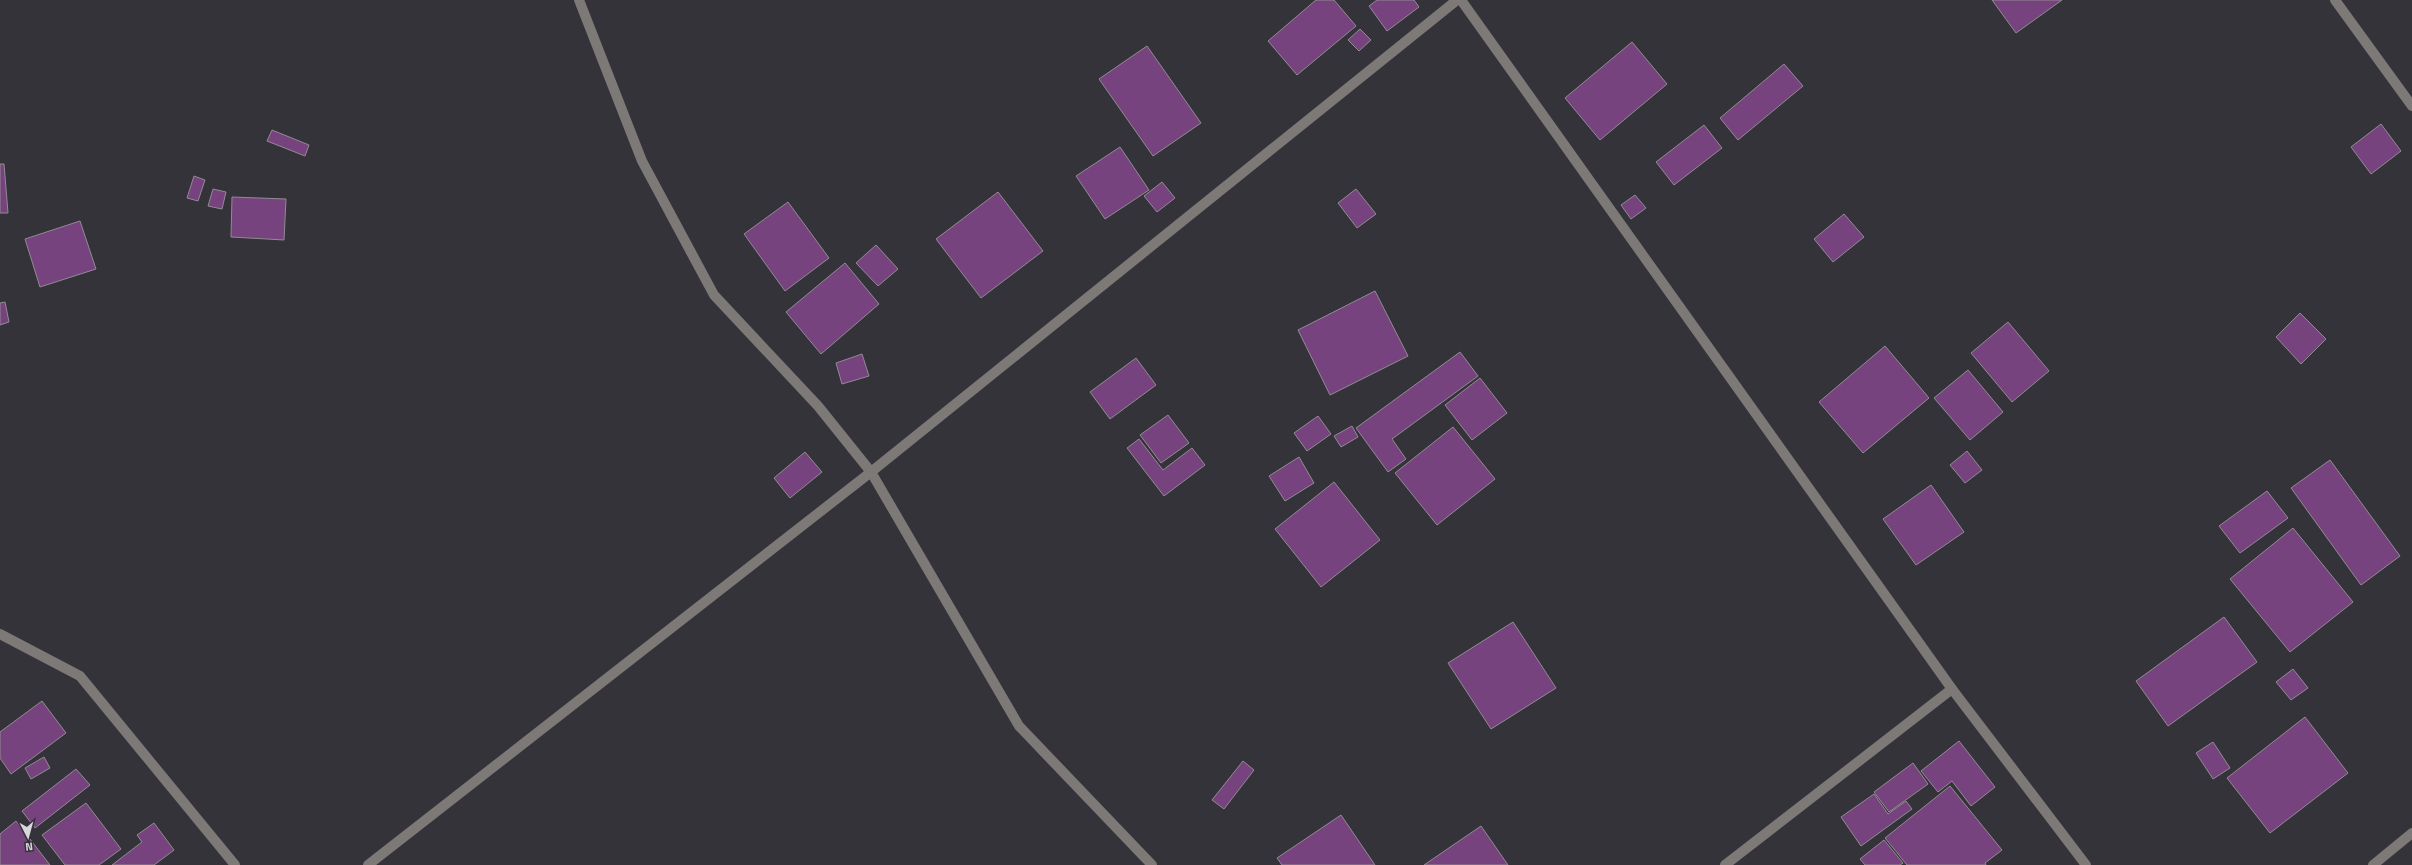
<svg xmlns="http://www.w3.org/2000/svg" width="2412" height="865" viewBox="0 0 2412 865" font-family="'Titillium Web',sans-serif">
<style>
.building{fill:#77437f;stroke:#918b92}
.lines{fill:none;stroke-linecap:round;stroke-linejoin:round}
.minor{stroke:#7d7977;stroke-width:10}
</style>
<rect width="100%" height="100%" fill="#35333a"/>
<g class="building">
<polygon points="1316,0 1334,0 1356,26 1297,75 1268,41"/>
<polygon points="1377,0 1414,0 1419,7 1387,31 1369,6"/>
<polygon points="1992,0 2062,0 2016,33"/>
<polygon points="1360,29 1371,40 1359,51 1348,40"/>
<polygon points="1632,42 1667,84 1600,140 1565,98"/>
<polygon points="1147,46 1201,123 1153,156 1099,79"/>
<polygon points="1784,64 1803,86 1738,140 1720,118"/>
<polygon points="2381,124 2401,151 2371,174 2351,147"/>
<polygon points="1704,125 1722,148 1674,185 1656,162"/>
<polygon points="272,130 309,145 305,156 267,141"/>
<polygon points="1120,147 1149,190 1105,219 1076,176"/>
<polygon points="0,164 4,164 8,213 0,213"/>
<polygon points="194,176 205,180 198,201 187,198"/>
<polygon points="1162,182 1175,198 1157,212 1144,196"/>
<polygon points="213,189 226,192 222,209 208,206"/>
<polygon points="1356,189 1376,214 1357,228 1338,203"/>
<polygon points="998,192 1043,251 981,298 936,239"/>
<polygon points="1635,195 1646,208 1631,219 1621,205"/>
<polygon points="232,197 286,199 284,240 231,237"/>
<polygon points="788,202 829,258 785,291 744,234"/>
<polygon points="1844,214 1864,237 1833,262 1814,239"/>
<polygon points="80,221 96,269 40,287 25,239"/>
<polygon points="876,245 898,269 878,286 856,263"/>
<polygon points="845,263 879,304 821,354 786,312"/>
<polygon points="1375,291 1408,356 1330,395 1298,330"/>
<polygon points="5,302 9,322 0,325 0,303"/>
<polygon points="2300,313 2326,339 2301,364 2276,337"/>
<polygon points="2008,322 2049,371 2012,402 1971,353"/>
<polygon points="1885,346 1929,398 1863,453 1819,402"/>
<polygon points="1460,352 1478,376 1392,439 1406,459 1388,472 1356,428"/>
<polygon points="862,354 869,376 842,384 836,363"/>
<polygon points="1136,358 1156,385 1110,419 1090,392"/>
<polygon points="1968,370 2003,412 1970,440 1934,398"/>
<polygon points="1480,378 1507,413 1472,440 1445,405"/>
<polygon points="1168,415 1189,443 1161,463 1140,435"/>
<polygon points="1318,416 1331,434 1307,451 1294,433"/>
<polygon points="1352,426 1358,437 1341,447 1334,436"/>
<polygon points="1453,427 1495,479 1437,525 1395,473"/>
<polygon points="1139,439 1163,470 1192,448 1205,465 1164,496 1127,448"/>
<polygon points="1967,451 1982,470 1965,483 1950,465"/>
<polygon points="805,452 822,472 790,498 774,478"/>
<polygon points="1299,457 1314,483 1285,501 1269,476"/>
<polygon points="2330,460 2400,556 2361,585 2291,488"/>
<polygon points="1334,482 1380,540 1321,587 1275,529"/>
<polygon points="1931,485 1964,532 1916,565 1883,519"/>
<polygon points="2267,491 2288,518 2240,553 2219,526"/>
<polygon points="2293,528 2353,602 2290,652 2230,579"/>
<polygon points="2224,617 2257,662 2168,726 2136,681"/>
<polygon points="1513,622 1556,688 1491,729 1448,663"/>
<polygon points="2293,669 2308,688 2291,700 2276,682"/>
<polygon points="42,701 66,733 11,774 0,758 0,732"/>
<polygon points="2305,717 2348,773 2270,833 2227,778"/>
<polygon points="1959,741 1995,787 1971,806 1952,781 1938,792 1921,771"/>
<polygon points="2213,742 2230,768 2213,779 2196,753"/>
<polygon points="44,757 50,768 31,779 25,768"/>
<polygon points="1243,761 1254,770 1224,809 1212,800"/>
<polygon points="1913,763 1928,784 1889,812 1874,792"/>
<polygon points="76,769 90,785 35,828 22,811"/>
<polygon points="1950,786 2002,850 1985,863 1986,865 1907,865 1885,838"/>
<polygon points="1874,794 1888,814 1906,801 1912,809 1861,846 1841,817"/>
<polygon points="86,803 121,849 99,865 65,865 42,835"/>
<polygon points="1341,815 1375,865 1282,865 1277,858"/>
<polygon points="16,821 50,865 0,865 0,834"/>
<polygon points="154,823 174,850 154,865 112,865 142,842 137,835"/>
<polygon points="1481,826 1508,865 1424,865"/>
<polygon points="1884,840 1903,863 1900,865 1865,865 1860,859"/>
</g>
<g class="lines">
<g class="minor">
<polyline points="579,0 642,161 714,295 818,406 871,472 1019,726 1152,865"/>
<polyline points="1461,0 1952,689 2086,865"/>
<polyline points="2335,0 2412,106"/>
<polyline points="0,634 80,676 235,865"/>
<polyline points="368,865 871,472 1457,0"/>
<polyline points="1725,865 1952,689"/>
<polyline points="2373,865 2412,833"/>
</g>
</g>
<g transform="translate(28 837) rotate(174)" stroke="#35333a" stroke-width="3" paint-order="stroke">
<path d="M0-3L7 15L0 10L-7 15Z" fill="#d9d7dc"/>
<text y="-6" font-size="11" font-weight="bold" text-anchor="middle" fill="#d9d7dc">N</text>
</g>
</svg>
